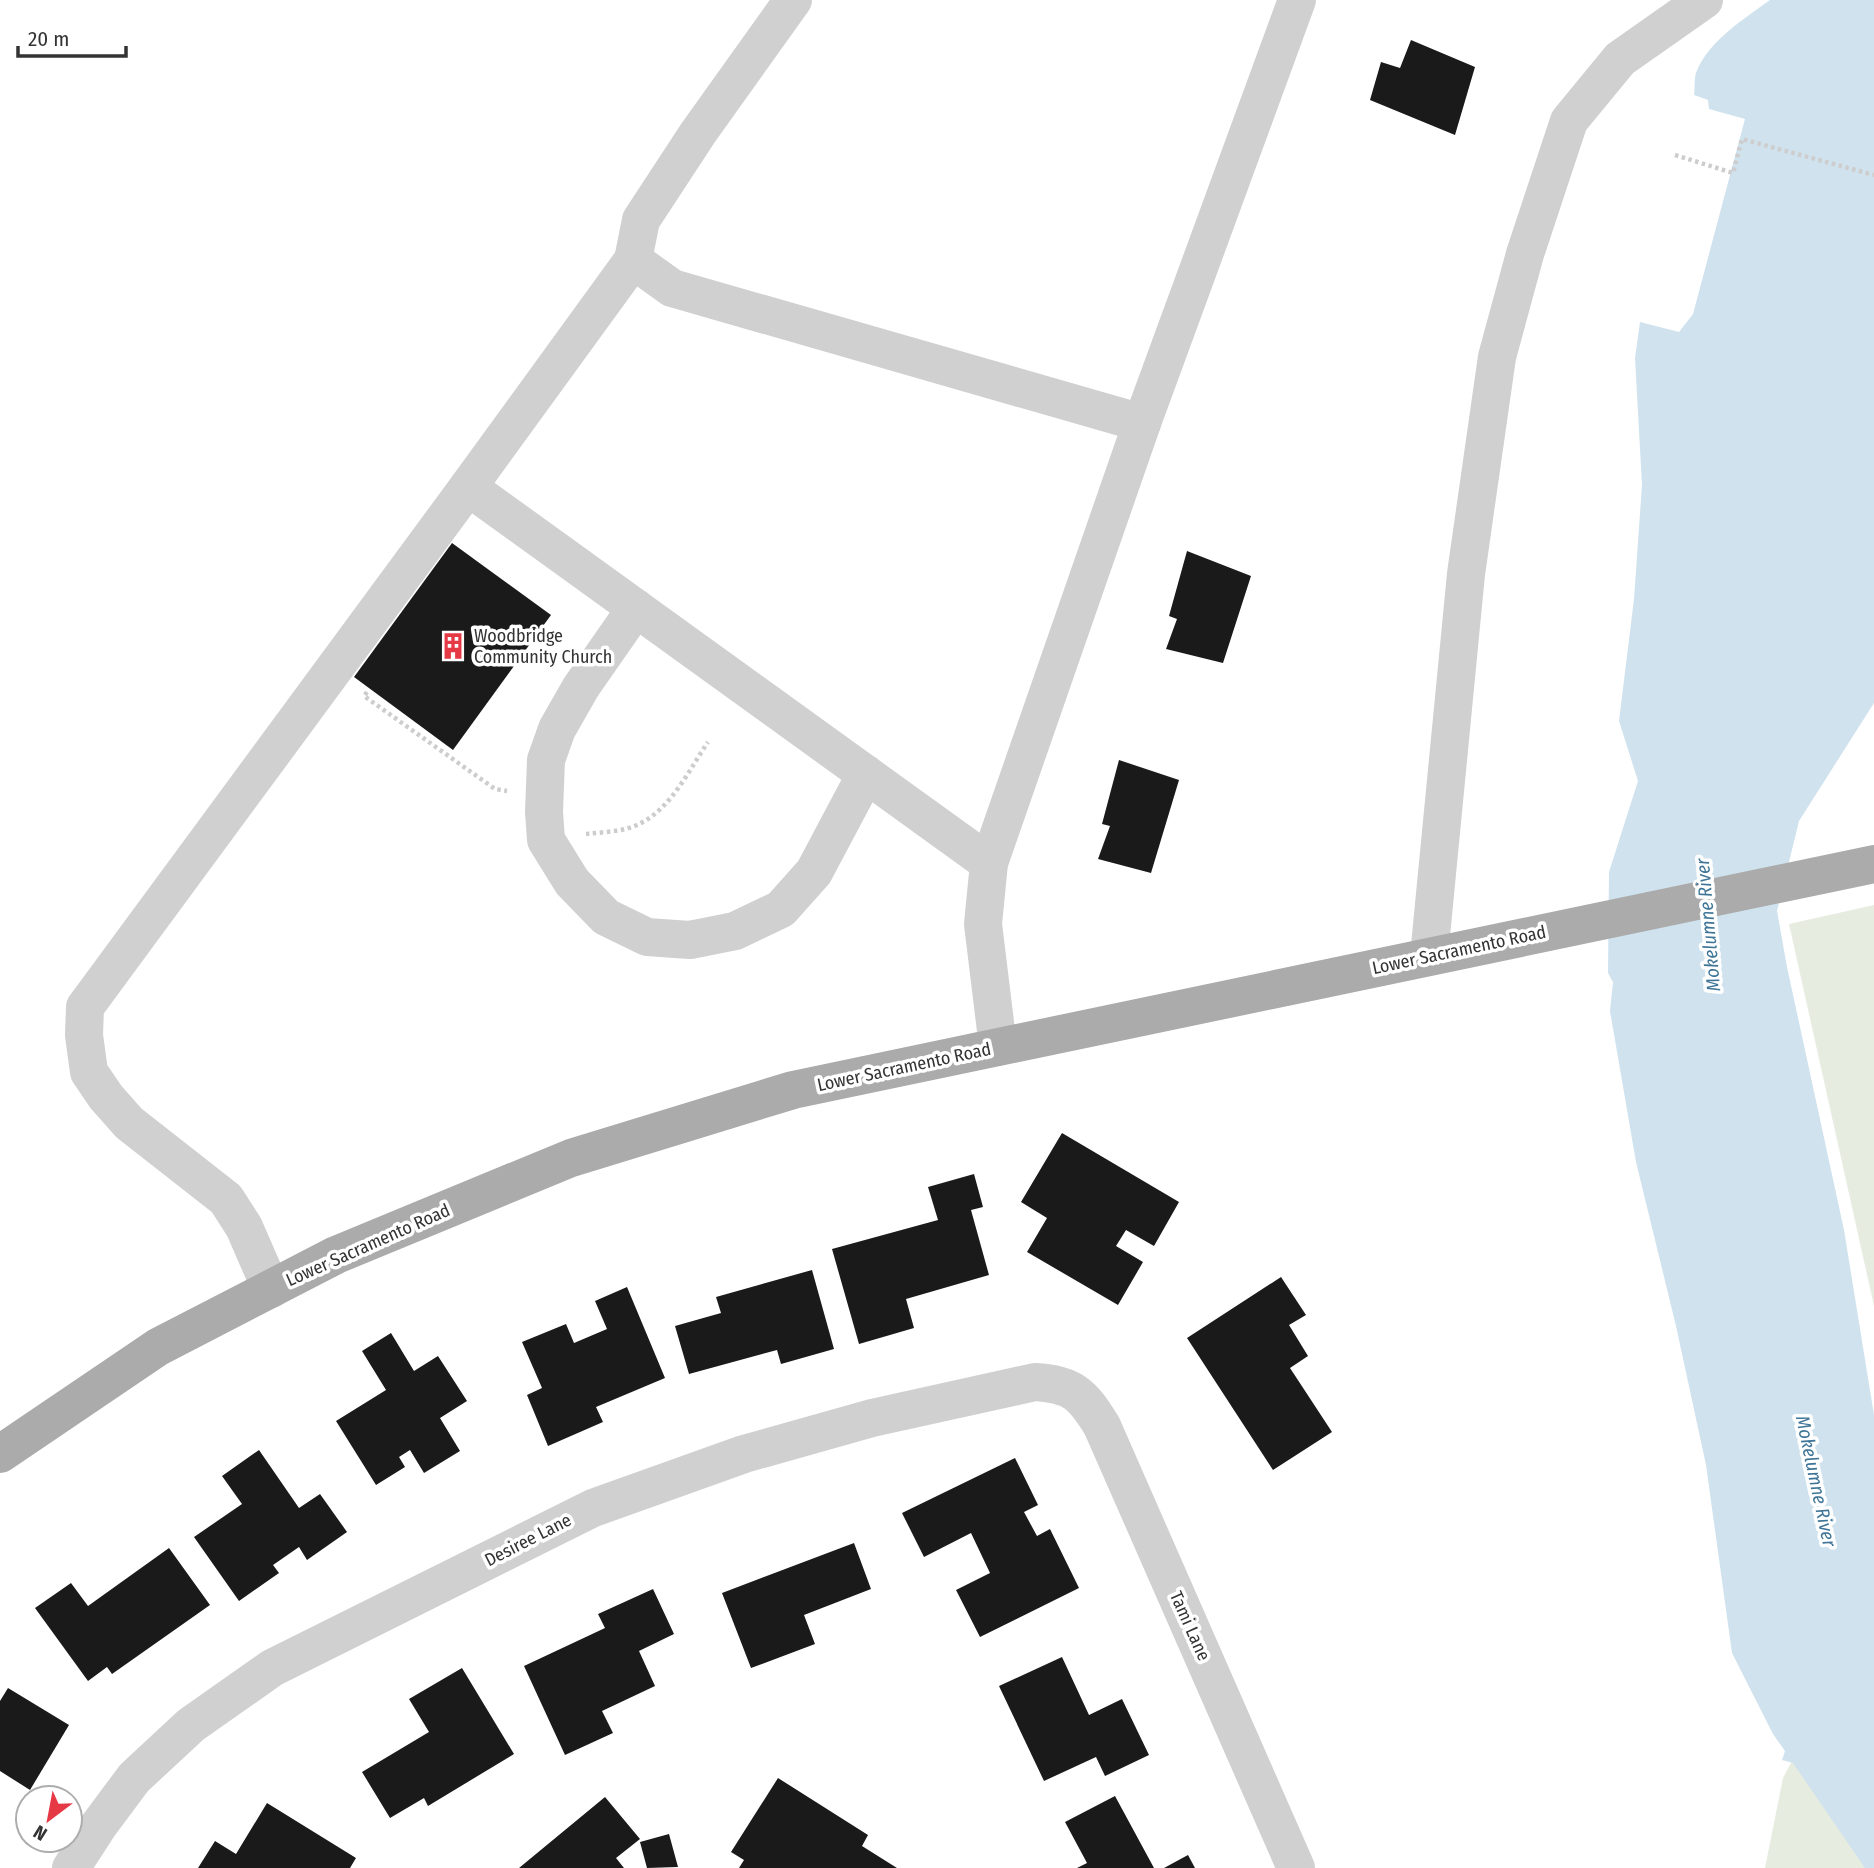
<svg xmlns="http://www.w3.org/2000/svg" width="1874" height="1868" viewBox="0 0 1874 1868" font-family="'Fira Sans Condensed',sans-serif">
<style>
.green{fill:#e6ecdf}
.water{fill:#cfe2ee}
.building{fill:#1a1a1a}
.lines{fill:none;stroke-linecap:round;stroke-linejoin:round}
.path{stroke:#cdcdcd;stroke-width:4.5;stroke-dasharray:3.5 3.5;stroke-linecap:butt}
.minor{stroke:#d0d0d0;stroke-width:38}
.major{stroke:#ababab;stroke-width:38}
.labels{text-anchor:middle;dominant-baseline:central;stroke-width:7;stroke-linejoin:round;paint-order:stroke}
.poi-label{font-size:18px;fill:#333;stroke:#fff;text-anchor:start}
.street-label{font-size:18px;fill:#333;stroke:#fff}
.water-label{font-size:19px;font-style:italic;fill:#3f7597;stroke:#fff}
</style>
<rect width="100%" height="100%" fill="#fff"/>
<g class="green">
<polygon points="1874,905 1874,1306 1789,924"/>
<polygon points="1874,1605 1874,1868 1765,1868 1783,1778"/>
</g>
<path class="water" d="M1770,0H1874V703L1799,821L1777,911L1787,967L1844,1230L1874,1415V1868H1865L1793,1763L1782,1760L1785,1751L1773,1734L1732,1653L1706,1465L1676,1326L1636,1162L1610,1011L1613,982L1608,973L1609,872L1638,781L1619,721L1634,599L1642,485L1635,358L1640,322L1679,332L1693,314L1745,119L1709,109L1708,100L1694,95C1695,89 1694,79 1696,73C1708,41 1744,19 1770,0Z"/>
<g class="building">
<polygon points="1411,40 1475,67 1455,135 1370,100 1381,62 1400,68"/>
<polygon points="452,543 551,615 453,750 354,677"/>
<polygon points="1187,551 1251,576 1223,663 1166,649 1177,619 1169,616"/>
<polygon points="1119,760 1179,780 1151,873 1098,859 1110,826 1102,824"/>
<polygon points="1062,1133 1179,1202 1154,1246 1126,1230 1116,1246 1143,1262 1118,1305 1027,1252 1047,1218 1021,1202"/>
<polygon points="974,1174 983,1207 971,1210 989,1275 906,1299 914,1328 859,1344 832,1249 938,1220 928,1187"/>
<polygon points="812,1270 834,1349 781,1364 777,1350 689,1374 675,1326 721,1313 716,1297"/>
<polygon points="1281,1277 1306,1315 1289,1325 1308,1356 1290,1368 1332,1432 1273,1470 1187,1338"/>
<polygon points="627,1287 665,1378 596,1407 603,1422 548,1446 527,1395 542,1388 522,1342 566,1324 574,1343 607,1329 595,1301"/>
<polygon points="391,1333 414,1371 438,1356 467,1401 440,1418 460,1451 424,1473 410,1450 399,1457 405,1467 376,1485 336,1421 386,1390 362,1351"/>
<polygon points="259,1450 299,1508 320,1494 347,1532 307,1560 299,1547 273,1565 279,1573 239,1601 194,1537 242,1504 222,1476"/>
<polygon points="1015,1458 1038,1505 1024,1512 1037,1536 1050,1529 1079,1588 980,1637 956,1590 990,1573 971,1533 924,1557 902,1513"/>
<polygon points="854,1543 871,1589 804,1615 815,1644 751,1668 722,1593"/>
<polygon points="169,1548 210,1605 112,1674 107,1667 88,1681 35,1608 71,1583 88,1606"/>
<polygon points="653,1589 674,1634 639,1651 655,1686 602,1711 613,1733 565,1755 524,1666 605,1628 598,1614"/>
<polygon points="1062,1657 1089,1715 1122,1699 1149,1755 1105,1776 1096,1757 1044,1781 999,1686"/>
<polygon points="462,1668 514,1754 428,1806 424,1798 390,1818 362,1772 429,1732 409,1699"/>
<polygon points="8,1688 69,1725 30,1790 0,1771 0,1701"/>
<polygon points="778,1778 868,1835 862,1846 897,1868 739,1868 744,1860 731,1852"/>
<polygon points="1115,1796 1154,1868 1077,1868 1087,1863 1065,1822"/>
<polygon points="605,1797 640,1839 616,1858 624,1868 519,1868"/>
<polygon points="267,1803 356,1858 350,1868 198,1868 215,1841 236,1854"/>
<polygon points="669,1834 678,1867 647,1868 640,1842"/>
<polygon points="1188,1855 1195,1868 1164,1868"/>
</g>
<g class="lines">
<g class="path">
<polyline points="1675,155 1733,173 1742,139 1874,175"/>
<polyline points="367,692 364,696 495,789 507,791"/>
<path d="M586,834C603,832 623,832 639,824C671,809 689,770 708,742"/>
</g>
<g class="minor">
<polyline points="633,260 641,220 698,133 793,0"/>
<polyline points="1142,423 1297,0"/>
<polyline points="468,487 633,260 672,288 1142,423 989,863"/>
<polyline points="636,608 581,687 557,729 546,760 544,812 546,840 572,882 606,917 647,937 690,940 735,931 781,909 814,872 866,774"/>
<polyline points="1429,956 1466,574 1497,357 1525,254 1569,121 1620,59 1704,0"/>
<polyline points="271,1289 244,1227 226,1199 129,1123 106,1097 89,1072 84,1035 85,1007 468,487 989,863 983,924 998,1047"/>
<path d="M71,1868L99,1825L134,1778L191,1725L272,1668L593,1508L744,1454L872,1418L1035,1382C1073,1384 1083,1395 1102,1426L1296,1868"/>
</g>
<polyline class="major" points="0,1454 158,1347 336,1255 571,1158 793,1090 1874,864"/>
</g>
<defs>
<symbol id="building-bare" viewBox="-9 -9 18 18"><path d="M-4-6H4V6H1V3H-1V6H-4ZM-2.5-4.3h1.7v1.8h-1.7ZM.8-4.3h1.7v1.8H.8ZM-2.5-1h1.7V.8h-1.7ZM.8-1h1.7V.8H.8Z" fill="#e63946" stroke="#fff" stroke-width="2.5" paint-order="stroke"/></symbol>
</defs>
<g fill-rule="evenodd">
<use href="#building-bare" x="434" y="627" width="38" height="38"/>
</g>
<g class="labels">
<g class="poi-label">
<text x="474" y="636">Woodbridge<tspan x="474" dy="21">Community Church</tspan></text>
</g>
<g class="street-label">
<text transform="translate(1459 950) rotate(-12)">Lower Sacramento Road</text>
<text transform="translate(904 1067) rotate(-12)">Lower Sacramento Road</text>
<text transform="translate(368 1245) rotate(-24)">Lower Sacramento Road</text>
<text transform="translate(528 1540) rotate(-27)">Desiree Lane</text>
<text transform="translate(1190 1626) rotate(66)">Tami Lane</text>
</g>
<g class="water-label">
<text transform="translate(1708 925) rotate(-95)">Mokelumne River</text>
<text transform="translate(1816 1481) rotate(78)">Mokelumne River</text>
</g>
</g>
<g transform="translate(49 1819) rotate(212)"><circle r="33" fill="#ffffff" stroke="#adadad" stroke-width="2"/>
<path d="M0-5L12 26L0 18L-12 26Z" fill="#e63946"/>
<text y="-10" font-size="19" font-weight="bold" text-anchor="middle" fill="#333333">N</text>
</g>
<path d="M18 46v10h108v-10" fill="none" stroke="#333333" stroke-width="3.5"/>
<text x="28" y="46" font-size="21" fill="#333333" stroke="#ffffff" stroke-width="5" paint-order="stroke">20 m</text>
</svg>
